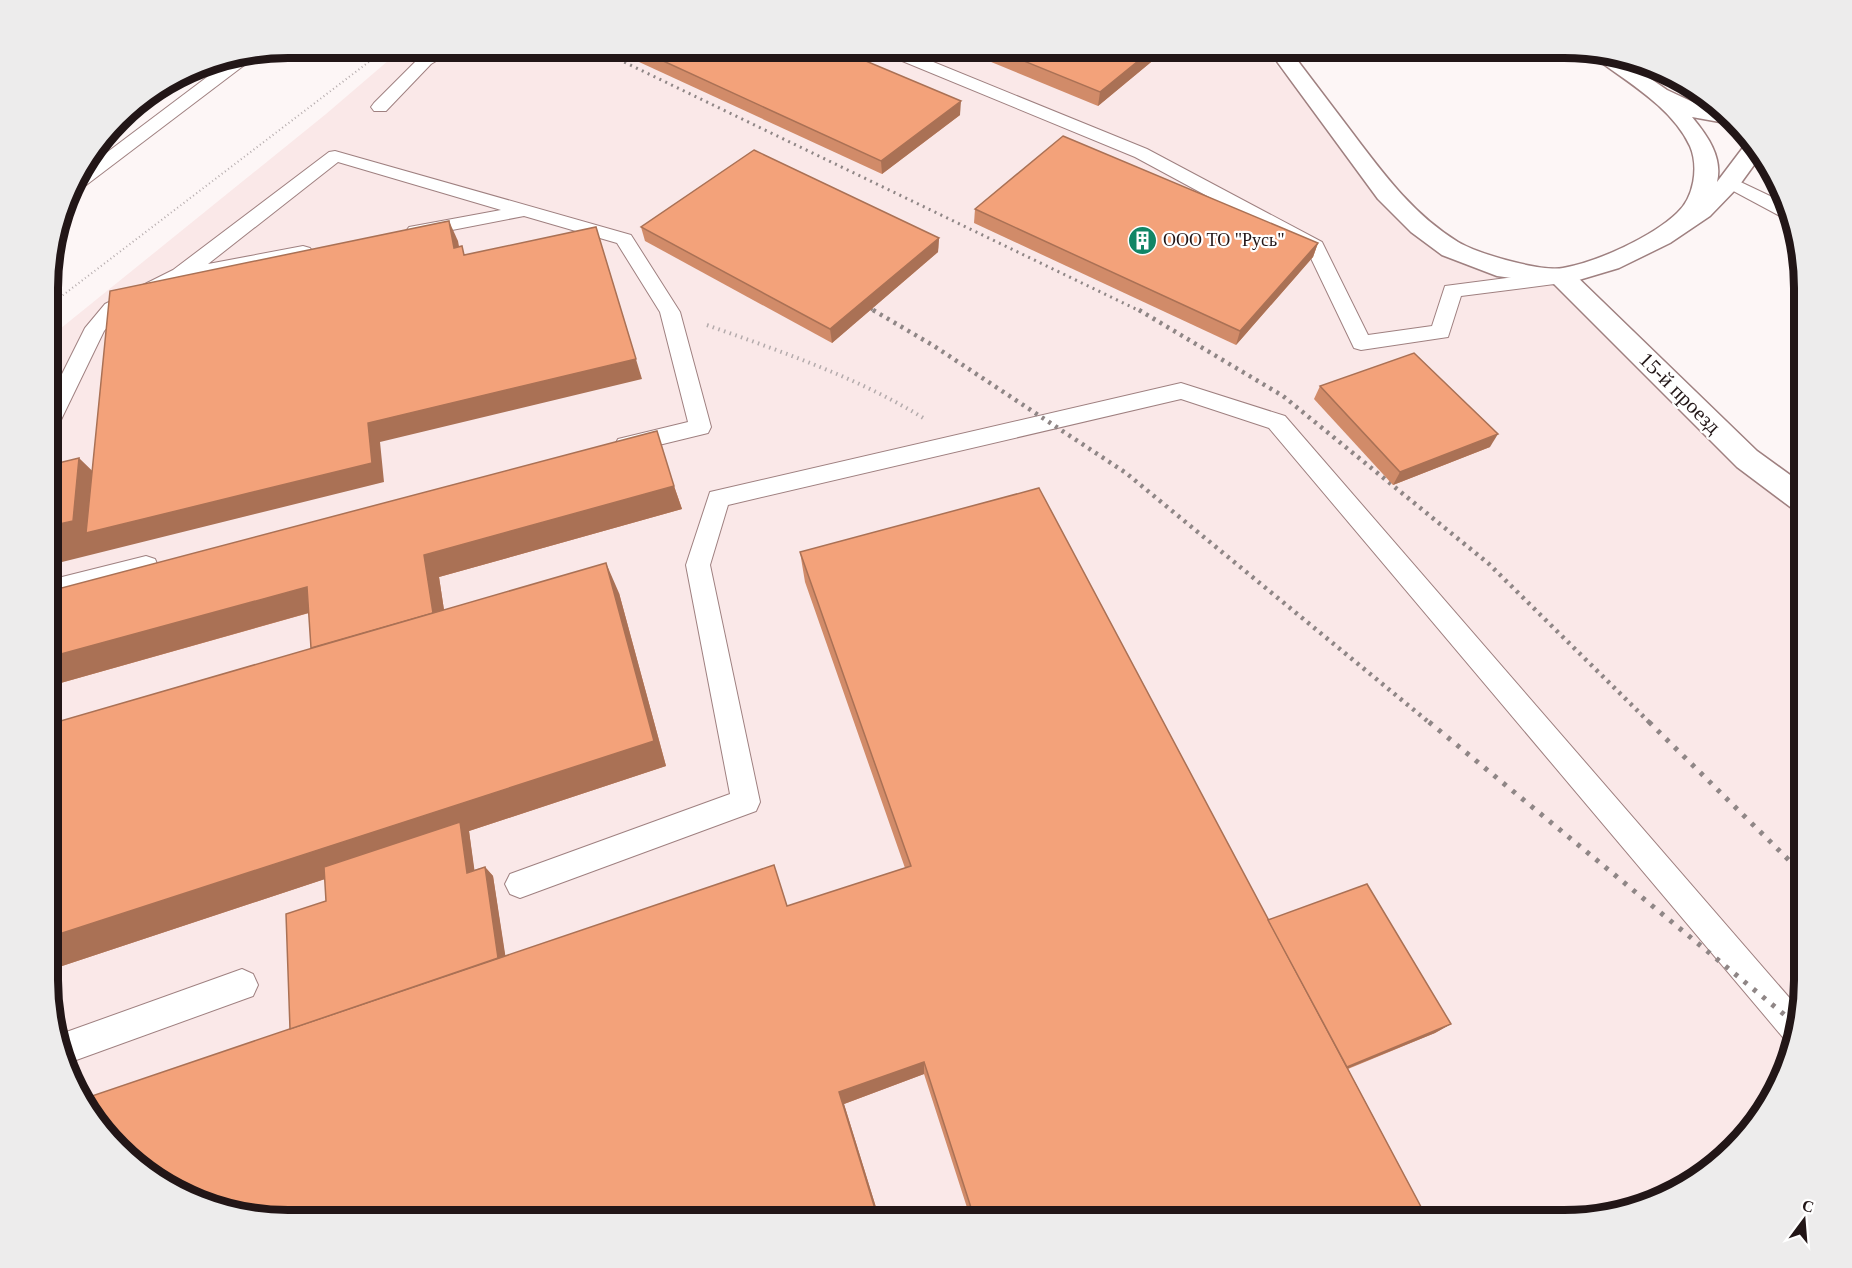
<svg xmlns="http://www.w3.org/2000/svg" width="1852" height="1268" viewBox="0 0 1852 1268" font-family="'Times New Roman',serif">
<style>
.built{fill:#fae8e8}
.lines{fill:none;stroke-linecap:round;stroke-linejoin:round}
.lane-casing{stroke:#9f8080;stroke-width:2}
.street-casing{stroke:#9f8080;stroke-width:3}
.secondary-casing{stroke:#9f8080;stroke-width:3}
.path-far1{stroke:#b4abac;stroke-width:2;stroke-dasharray:1 3;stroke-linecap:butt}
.path{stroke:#b4abac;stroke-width:4;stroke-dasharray:1.5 4.5;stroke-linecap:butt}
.lane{fill:#fff;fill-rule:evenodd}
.street{fill:#fff;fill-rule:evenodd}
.secondary{fill:#fff;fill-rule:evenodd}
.rail-far2{stroke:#8f8686;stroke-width:3;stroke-dasharray:2 4.5;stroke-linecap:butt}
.rail-far1{stroke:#8f8686;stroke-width:4.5;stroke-dasharray:3 5;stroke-linecap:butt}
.rail{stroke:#8f8686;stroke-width:5;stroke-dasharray:4 8;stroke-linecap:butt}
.wall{fill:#d18b69}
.shaded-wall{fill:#aa7155}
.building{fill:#f3a27a;stroke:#aa7155;stroke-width:1.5}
.labels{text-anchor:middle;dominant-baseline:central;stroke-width:4.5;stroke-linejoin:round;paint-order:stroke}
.far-poi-label{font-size:18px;fill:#221617;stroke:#fff;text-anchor:start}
.street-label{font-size:21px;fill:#221617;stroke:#fff}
.rim{fill:none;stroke:#221617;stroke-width:8}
</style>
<rect width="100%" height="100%" fill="#fdf6f6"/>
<polygon class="built" points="403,48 1262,48 1413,227 1560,283 1735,460 1804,516 1804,995 1791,1057 1754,1126 1670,1195 1564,1220 273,1220 211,1207 142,1170 80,1100 50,1010 50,337 326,114"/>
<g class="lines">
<defs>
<g id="lane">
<polygon points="438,48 458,48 431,64 386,111 374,111 371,107 374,103 419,58"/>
<polygon points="876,48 899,48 1147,149 1322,242 1368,335 1432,326 1445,286 1562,271 1569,272 1572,277 1569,282 1562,283 1461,296 1448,337 1361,350 1354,348 1307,250 1135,157 878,51"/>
<polygon points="252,55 251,60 77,192 70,193 73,182 81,172 231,59"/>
<polygon points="335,151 631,235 680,312 711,427 708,433 626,453 618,451 615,445 618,439 688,422 660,312 617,243 524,216 416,237 409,235 406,231 409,227 501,210 338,162 208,264 303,246 310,248 313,252 310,256 186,280 119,314 104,331 58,426 50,428 50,398 85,328 105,304 173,270 329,152"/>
<polygon points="1730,177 1785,203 1789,217 1780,216 1724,186 1721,182 1724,178"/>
<polygon points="1181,383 1285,416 1800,1010 1794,1045 1786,1041 1269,428 1181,399 728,505 710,565 760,802 756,811 520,898 510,894 505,884 510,874 730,794 686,565 710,492"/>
<polygon points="146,556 155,559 158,566 155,573 50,600 50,580"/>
<polygon points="242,969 253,974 258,985 253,996 68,1063 58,1035"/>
</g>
<polygon id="street" points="1562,269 1571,271 1757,451 1804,485 1804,512 1793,509 1737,467 1553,283 1549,277 1553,271"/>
<path id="secondary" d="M1267,48H1288C1310,77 1332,106 1354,135C1385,176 1414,215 1458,242C1478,254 1541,272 1563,268C1597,262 1652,237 1677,213C1694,198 1699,167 1690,146C1672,107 1627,82 1594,57L1592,51L1619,57L1667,90L1697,104L1720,110L1731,124L1692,117C1707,135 1723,157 1717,182L1745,145L1748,144L1759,158L1738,187L1710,216L1670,243L1619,268L1562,285L1497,276L1442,255L1411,232L1378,199Z"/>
</defs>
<use href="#lane" class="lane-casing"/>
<use href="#street" class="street-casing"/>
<use href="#secondary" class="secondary-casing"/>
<polyline class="path-far1" points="50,305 387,48"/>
<path class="path" d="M707,325C782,352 857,377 925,419"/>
<use href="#lane" class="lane"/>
<use href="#street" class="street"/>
<use href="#secondary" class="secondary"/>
<g class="rail-far2">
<polyline points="595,48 1142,312"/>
<polyline points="871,309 876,312"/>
</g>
<g class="rail-far1">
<polyline points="873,310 934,346 1126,473 1431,724"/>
<polyline points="1139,310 1283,396 1489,564 1651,724"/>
</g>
<g class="rail">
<polyline points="1429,722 1797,1025"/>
<polyline points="1649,722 1804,875"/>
</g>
</g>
<g class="wall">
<polygon points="613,48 835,48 960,115 882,174 613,50"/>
<polygon points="957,48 1168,48 1098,106"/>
<polygon points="975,209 1318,243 1313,257 1236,345 974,223"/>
<polygon points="641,227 939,238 938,252 832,343 645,241"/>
<polygon points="1320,386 1490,447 1393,485 1314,399"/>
<polygon points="674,486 682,509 439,577 444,610 619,593 666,766 469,831 474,870 485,867 493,876 505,956 788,906 905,868 805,582 800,552 1268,920 1451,1024 1435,1033 1348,1069 1428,1220 971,1220 924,1074 844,1104 879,1217 290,1029 326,901 325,879 50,970 311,648 309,613 50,686 50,591"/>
</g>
<g class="shaded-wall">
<polygon points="1154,48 1168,48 1098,106 1100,92"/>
<polygon points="961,101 960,115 882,174 881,161"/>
<polygon points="449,221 458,241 463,268 454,248"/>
<polygon points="596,227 642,379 380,442 384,482 62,562 50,551 50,526 79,458 111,489 368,423"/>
<polygon points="939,238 938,252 832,343 830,329"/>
<polygon points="1318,243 1313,257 1236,345 1240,331"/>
<polygon points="1498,434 1490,447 1393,485 1400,472"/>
<polygon points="674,486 682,509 439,577 449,643 331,677 424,555"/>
<polygon points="606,563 619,593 666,766 469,831 476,881 467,873 461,834 50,970 50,937"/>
<polygon points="307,587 326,608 50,686 50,657"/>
<polygon points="485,867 493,876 509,979 304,1050"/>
<polygon points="1451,1024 1435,1033 1324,1078 1337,1071"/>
<polygon points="924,1062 924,1074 844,1104 879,1217 872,1220 857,1220 839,1092"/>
</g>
<g class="building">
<polygon points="635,48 835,48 961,101 881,161"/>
<polygon points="992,48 1154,48 1100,92"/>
<polygon points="1063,136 1318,243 1240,331 975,209"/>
<polygon points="754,150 939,238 830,329 641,227"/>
<polygon points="449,221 454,248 462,246 464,255 596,227 636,359 368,423 372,463 86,533 110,291"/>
<polygon points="1414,353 1498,434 1400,472 1320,386"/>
<polygon points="657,431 674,486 424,555 433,613 311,648 307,587 50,657 50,591"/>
<polygon points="79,458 73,521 50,526 50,465"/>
<polygon points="1039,488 1428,1220 975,1220 924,1062 839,1092 876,1212 857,1220 273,1220 211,1207 142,1170 80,1100 774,865 787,906 911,866 800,552"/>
<polygon points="606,563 654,741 50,937 50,724"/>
<polygon points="460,822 467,873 485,867 498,958 290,1029 286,914 326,901 324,867"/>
<polygon points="1367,884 1451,1024 1347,1067 1268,920"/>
</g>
<defs>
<symbol id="building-disc" viewBox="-11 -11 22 22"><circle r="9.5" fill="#118666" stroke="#fff"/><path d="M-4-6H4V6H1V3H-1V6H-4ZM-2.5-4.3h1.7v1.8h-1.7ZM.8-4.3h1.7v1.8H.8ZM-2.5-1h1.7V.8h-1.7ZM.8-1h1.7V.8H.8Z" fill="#fff"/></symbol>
</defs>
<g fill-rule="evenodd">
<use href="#building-disc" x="1126" y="224" width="33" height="33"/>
</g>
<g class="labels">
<g class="far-poi-label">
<text x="1163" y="240">ООО ТО "Русь"</text>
</g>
<g class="street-label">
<text transform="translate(1680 393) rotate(45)">15-й проезд</text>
</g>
</g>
<path d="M0 0H1852V1268H0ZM288 58H1564A230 230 0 0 1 1794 288V980A230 230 0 0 1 1564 1210H288A230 230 0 0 1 58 980V288A230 230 0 0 1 288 58Z" fill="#edecec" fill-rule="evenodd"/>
<path class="rim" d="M288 58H1564A230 230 0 0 1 1794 288V980A230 230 0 0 1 1564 1210H288A230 230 0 0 1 58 980V288A230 230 0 0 1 288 58Z"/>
<g transform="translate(1804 1220) rotate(16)" stroke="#ffffff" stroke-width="4.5" paint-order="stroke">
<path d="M0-4.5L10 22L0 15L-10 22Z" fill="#221617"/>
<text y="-9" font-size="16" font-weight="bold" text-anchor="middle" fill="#221617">С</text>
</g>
</svg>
